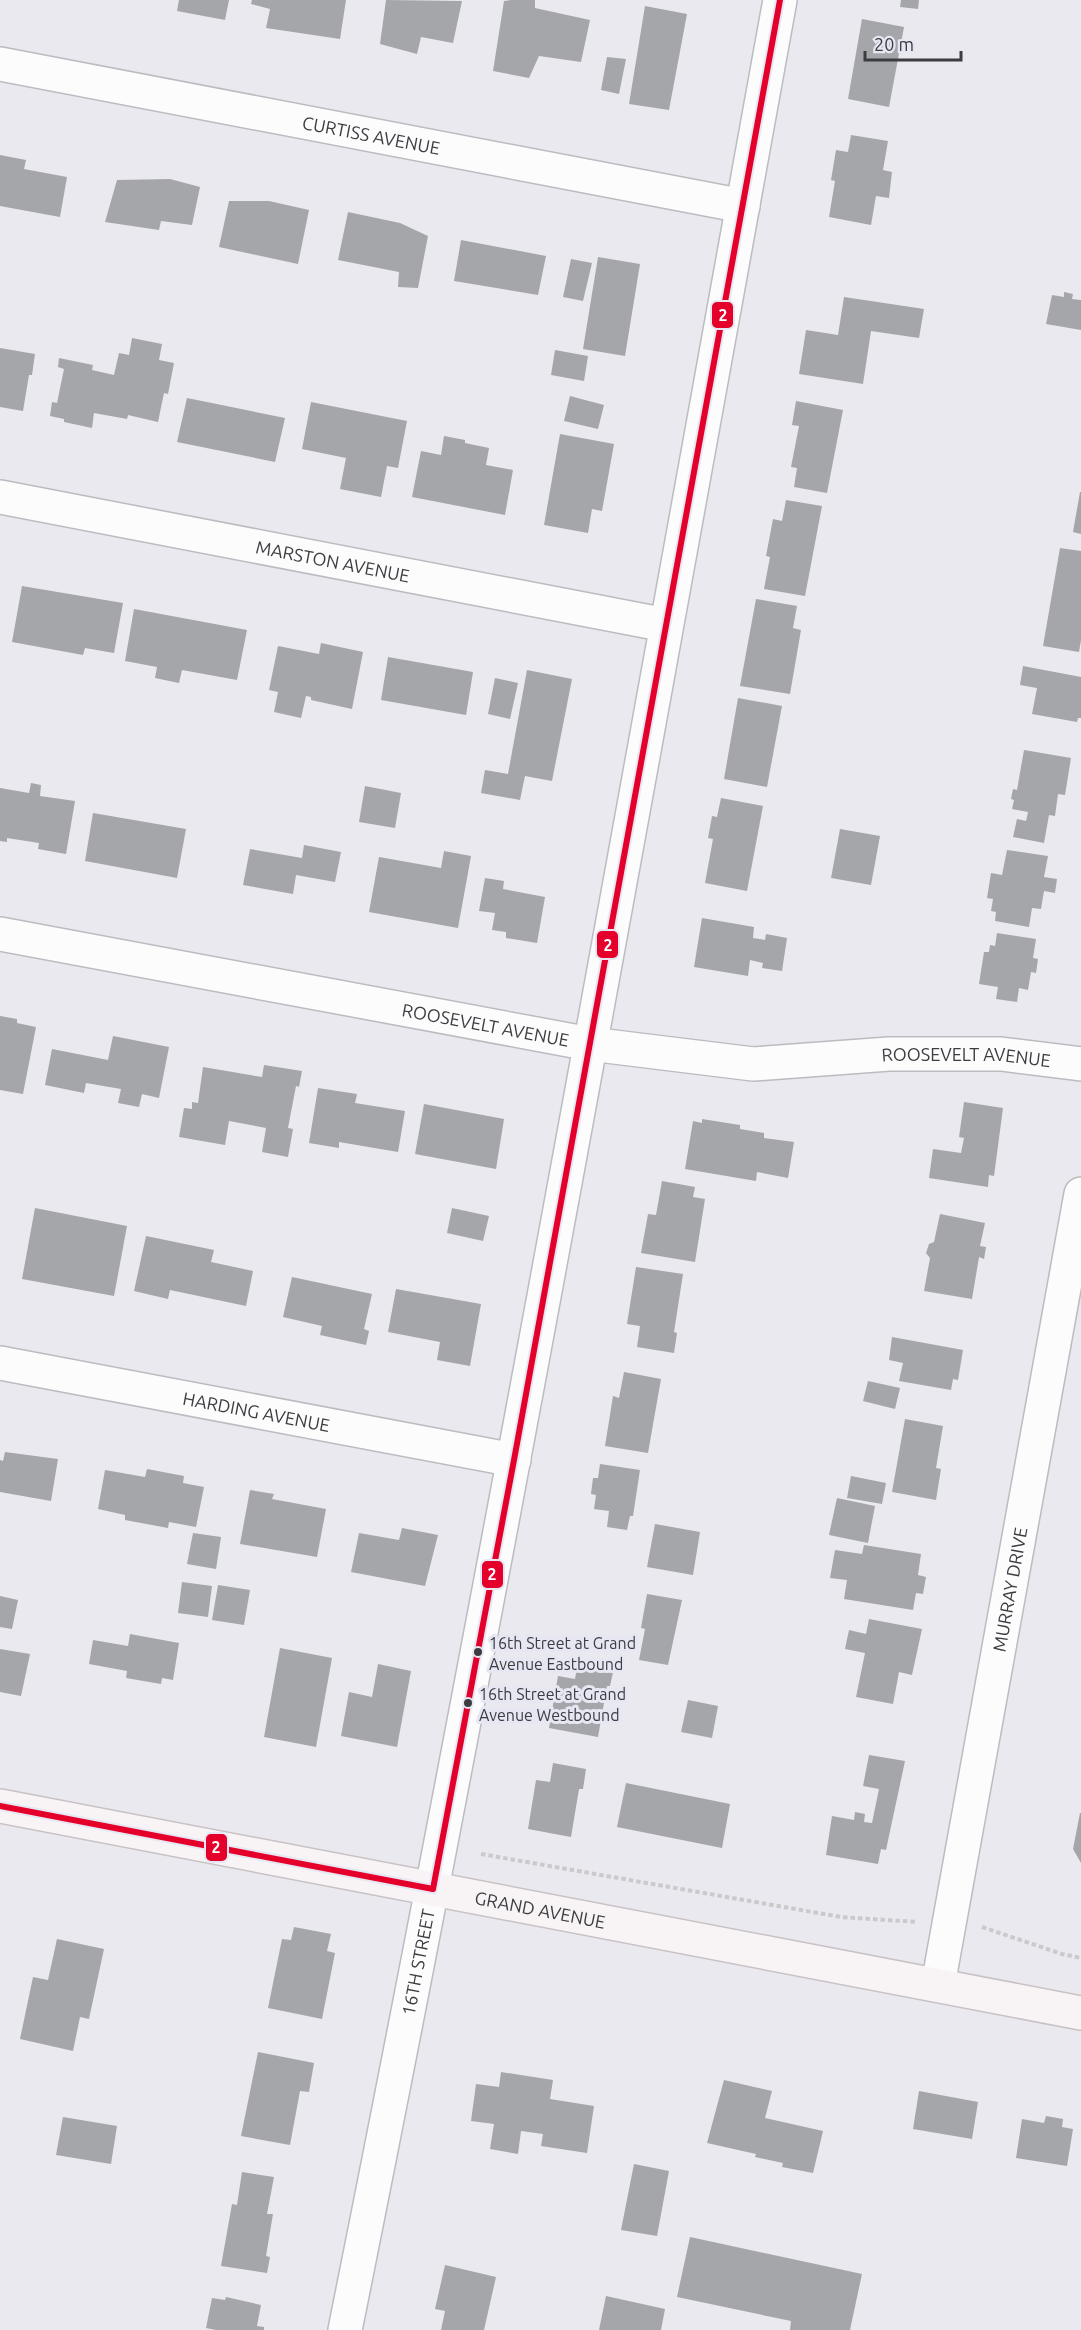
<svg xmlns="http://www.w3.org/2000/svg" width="1081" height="2330" viewBox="0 0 1081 2330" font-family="Ubuntu,sans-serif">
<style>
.building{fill:#a5a6aa}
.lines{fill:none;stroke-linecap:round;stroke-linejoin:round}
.minor-casing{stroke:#bbbcc0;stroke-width:36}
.major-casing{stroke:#c9c2c5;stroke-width:36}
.path{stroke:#cacacd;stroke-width:4;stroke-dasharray:4.5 3;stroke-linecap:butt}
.minor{stroke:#fcfcfd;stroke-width:33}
.major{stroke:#f8f4f6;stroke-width:33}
.bus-1-casing{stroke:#e6e7f2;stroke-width:10}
.bus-1{stroke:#e4002b;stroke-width:6}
.bus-dot{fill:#3c3d41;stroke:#e6e7f2;stroke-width:2}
.labels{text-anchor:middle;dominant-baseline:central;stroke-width:6;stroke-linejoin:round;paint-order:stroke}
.bus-label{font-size:16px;fill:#3c3d41;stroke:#e6e7f2;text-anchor:start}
.street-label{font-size:18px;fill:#3c3d41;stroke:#e6e7f2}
.line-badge{stroke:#e6e7f2;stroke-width:2}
.badge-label{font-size:16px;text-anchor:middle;font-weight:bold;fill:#fff}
</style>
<rect width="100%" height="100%" fill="#e9e9ef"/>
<g class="building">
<polygon points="179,0 229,0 225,20 177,11"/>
<polygon points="252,0 346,0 340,39 266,28 270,9 251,4"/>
<polygon points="386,0 462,1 453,43 421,37 417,54 380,44"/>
<polygon points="511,0 535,0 535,8 590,20 581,62 539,56 529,78 493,71 504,1"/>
<polygon points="901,0 919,0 918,9 900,7"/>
<polygon points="645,6 687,14 669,110 629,104"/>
<polygon points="862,19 904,27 889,107 848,99"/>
<polygon points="607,57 626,59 619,94 601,90"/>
<polygon points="851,135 888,141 883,170 892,172 889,198 876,196 871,225 829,217 835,181 831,180 836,150 848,152"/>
<polygon points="0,155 26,160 24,169 67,177 60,217 0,206"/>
<polygon points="170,179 200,187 192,225 161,221 159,230 105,222 117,180"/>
<polygon points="229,201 269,201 309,210 298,264 219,247"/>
<polygon points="348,212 400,223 428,236 418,288 398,287 399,272 338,260"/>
<polygon points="461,240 546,256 538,295 454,281"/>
<polygon points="598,257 640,264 625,356 583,349"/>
<polygon points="571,259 592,263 583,301 563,297"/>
<polygon points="1064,292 1073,294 1072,299 1081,300 1081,330 1046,324 1052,295 1064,297"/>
<polygon points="844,297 924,309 919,338 871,331 863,384 799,374 806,330 838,335"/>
<polygon points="132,338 162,344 159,360 174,363 168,394 164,393 158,422 128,415 127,419 94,413 92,428 64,422 64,419 50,416 52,402 57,403 64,369 58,367 59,358 93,365 92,370 114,375 119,353 129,355"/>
<polygon points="0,348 35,354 32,375 29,375 23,411 0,407"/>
<polygon points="555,350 588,356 584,381 551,375"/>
<polygon points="570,396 604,405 598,429 564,421"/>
<polygon points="187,398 285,418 275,462 177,442"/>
<polygon points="796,401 843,410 827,493 794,487 797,468 791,467 799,426 792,425"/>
<polygon points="311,402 407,421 398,468 387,466 381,497 340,489 346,458 302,449"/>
<polygon points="560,434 614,444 602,511 592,509 588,533 544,525"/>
<polygon points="444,436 465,440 465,443 489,448 486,465 513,470 505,515 412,497 421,451 441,455"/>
<polygon points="1080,492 1081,492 1081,534 1073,532"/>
<polygon points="786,500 822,506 805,596 764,589 770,557 766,556 773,519 782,521"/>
<polygon points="1060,548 1081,551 1081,640 1079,652 1043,646"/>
<polygon points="22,586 123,603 114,653 85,648 83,655 12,642"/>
<polygon points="756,599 797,606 793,628 801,630 790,694 740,686"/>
<polygon points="134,609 247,630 237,680 182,670 179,683 155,678 157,667 125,661"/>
<polygon points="321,643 363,652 352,709 311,700 311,697 306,696 301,718 274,712 278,692 269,690 278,646 319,654"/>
<polygon points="388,657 473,672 466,715 381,700"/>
<polygon points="1023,666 1081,677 1081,718 1078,718 1077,722 1032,714 1037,688 1020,685"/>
<polygon points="527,670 572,679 552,781 525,776 520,800 481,793 485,770 508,774"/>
<polygon points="495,678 518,683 510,719 488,714"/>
<polygon points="738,698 782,706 767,787 724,779"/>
<polygon points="1024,750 1071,758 1065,795 1058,794 1055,816 1049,815 1044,843 1013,837 1017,819 1026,821 1028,812 1012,809 1014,800 1011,799 1013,789 1017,790"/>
<polygon points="31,783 41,785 40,796 75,801 66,854 38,849 39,843 7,838 7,842 0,841 0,788 29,793"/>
<polygon points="365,786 401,793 395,828 359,822"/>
<polygon points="721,798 763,806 747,891 705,883 713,839 708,838 712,816 717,817"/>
<polygon points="93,813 186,829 177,878 85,861"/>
<polygon points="840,829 880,836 871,885 831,878"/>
<polygon points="304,845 341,852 335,882 296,875 293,894 243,885 250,849 302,858"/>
<polygon points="1007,850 1048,856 1044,877 1057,879 1055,893 1044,891 1041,909 1032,908 1029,927 995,921 996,912 991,911 993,899 987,898 991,873 1002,875"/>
<polygon points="444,851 471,856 458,928 369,912 379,857 441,868"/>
<polygon points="485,878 504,881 503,889 545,897 537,943 506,938 506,932 492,930 495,913 479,911"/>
<polygon points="702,918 754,927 753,938 765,940 766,934 787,938 782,971 762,968 763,963 750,960 748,976 694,967"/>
<polygon points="997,933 1036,939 1033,958 1038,959 1036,973 1031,972 1028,990 1019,988 1017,1002 996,999 998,987 979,984 984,952 989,952 990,945 995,946"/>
<polygon points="0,1016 17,1019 17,1023 36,1027 23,1094 0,1090"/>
<polygon points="113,1036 169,1047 159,1098 142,1094 139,1107 118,1103 121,1089 86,1083 84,1093 45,1085 52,1049 108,1060"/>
<polygon points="264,1065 302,1071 299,1087 296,1086 288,1128 293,1129 288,1157 262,1152 266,1128 229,1121 225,1145 179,1137 184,1108 192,1109 192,1102 198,1103 203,1067 262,1077"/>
<polygon points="318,1088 357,1094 355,1103 405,1111 398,1152 339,1142 339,1148 309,1143"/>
<polygon points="964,1102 1003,1108 994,1176 989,1175 988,1187 929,1178 933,1149 961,1153 964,1138 959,1137"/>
<polygon points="424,1104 504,1119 496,1169 415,1154"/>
<polygon points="702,1119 740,1125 740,1129 764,1133 764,1138 794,1142 788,1178 757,1172 756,1181 685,1169 693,1121 702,1123"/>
<polygon points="662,1181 695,1187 693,1197 705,1199 695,1262 641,1253 648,1214 656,1215"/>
<polygon points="35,1208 127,1226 114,1296 22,1279"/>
<polygon points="452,1208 489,1216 483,1241 447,1233"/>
<polygon points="940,1214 985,1223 980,1246 986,1247 984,1259 979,1257 972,1299 924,1291 930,1258 926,1253 929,1244 934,1242"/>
<polygon points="146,1236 214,1250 211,1262 253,1271 246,1306 170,1290 168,1299 134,1291"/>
<polygon points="636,1267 683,1274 674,1332 677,1333 674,1353 637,1347 640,1326 627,1324"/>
<polygon points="292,1277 372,1294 364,1329 369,1331 366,1345 320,1335 322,1326 283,1317"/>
<polygon points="396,1289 481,1304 470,1366 437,1360 440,1342 388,1332"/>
<polygon points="892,1337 963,1350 958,1380 953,1379 951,1390 899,1381 903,1363 889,1360"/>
<polygon points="624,1372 661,1379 648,1453 605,1446 613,1396 619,1398"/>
<polygon points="868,1381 900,1388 895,1409 863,1401"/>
<polygon points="905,1419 943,1426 936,1468 941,1469 936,1500 892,1492"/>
<polygon points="5,1452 58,1459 51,1501 0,1492 0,1460 3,1461"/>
<polygon points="600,1464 640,1470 633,1516 630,1516 627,1530 607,1527 609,1511 594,1509 596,1495 591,1494 593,1478 598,1478"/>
<polygon points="147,1469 184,1476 183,1483 204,1487 196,1527 169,1522 168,1528 125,1520 125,1515 98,1509 105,1470 145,1477"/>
<polygon points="851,1476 886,1483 882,1504 847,1498"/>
<polygon points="250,1490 274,1494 272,1499 326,1509 317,1557 240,1544"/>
<polygon points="837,1498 875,1506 868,1543 829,1535"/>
<polygon points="655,1524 700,1532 693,1575 647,1567"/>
<polygon points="402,1528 438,1535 425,1586 351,1572 359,1533 399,1540"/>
<polygon points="193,1533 221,1537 216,1569 187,1564"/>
<polygon points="864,1545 921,1554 918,1575 926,1577 923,1594 916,1593 913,1610 844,1599 847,1580 830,1578 835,1550 862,1554"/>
<polygon points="182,1582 212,1586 208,1617 178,1613"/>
<polygon points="218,1585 250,1590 244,1625 212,1620"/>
<polygon points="647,1594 682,1600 668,1665 639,1660 645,1629 641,1628"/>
<polygon points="0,1596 18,1600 12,1629 0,1627"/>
<polygon points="869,1619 922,1629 912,1675 899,1672 893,1704 856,1697 865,1653 845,1649 849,1630 866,1634"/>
<polygon points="130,1634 179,1643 173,1680 162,1678 161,1684 126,1678 127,1671 89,1664 93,1640 128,1646"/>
<polygon points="280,1648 332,1658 316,1747 264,1737"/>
<polygon points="0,1649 30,1654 21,1696 0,1692"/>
<polygon points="578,1662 614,1668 610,1686 607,1686 598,1737 549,1728 558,1676 575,1679"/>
<polygon points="378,1664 411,1671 397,1747 341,1736 349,1692 372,1697"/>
<polygon points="688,1700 718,1706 712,1738 681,1732"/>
<polygon points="869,1755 905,1761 886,1850 881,1849 878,1864 826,1855 832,1816 854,1820 855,1812 865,1814 864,1822 872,1823 879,1789 863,1786"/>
<polygon points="553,1763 586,1769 583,1789 579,1789 571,1837 528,1829 536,1780 550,1782"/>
<polygon points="626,1783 730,1804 722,1848 617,1827"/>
<polygon points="1080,1813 1081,1813 1081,1863 1073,1849"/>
<polygon points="294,1927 331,1934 327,1951 335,1953 322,2019 268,2008 282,1939 291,1940"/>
<polygon points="57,1939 104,1949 89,2019 80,2017 73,2051 20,2039 33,1977 48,1980"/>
<polygon points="258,2052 314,2063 309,2092 300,2091 290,2145 241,2136"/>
<polygon points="501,2072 553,2080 550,2099 594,2106 587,2153 541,2146 543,2134 521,2131 518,2154 490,2149 494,2124 471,2121 476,2084 499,2087"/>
<polygon points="724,2080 772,2091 765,2118 823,2131 813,2173 782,2167 783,2163 755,2157 756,2154 707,2143"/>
<polygon points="919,2091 978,2102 972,2139 913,2129"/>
<polygon points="1046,2116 1063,2119 1062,2127 1073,2129 1067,2166 1016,2158 1022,2119 1044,2123"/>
<polygon points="63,2117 117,2126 111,2164 56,2155"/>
<polygon points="634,2164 669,2171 657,2236 621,2230"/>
<polygon points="242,2172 274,2177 267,2214 273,2214 266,2256 270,2257 267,2273 221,2266 232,2204 237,2205"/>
<polygon points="690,2237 862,2274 850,2330 790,2330 791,2321 677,2297"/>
<polygon points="445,2265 496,2277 484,2330 441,2330 445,2311 435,2309"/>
<polygon points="606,2296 665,2309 661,2330 599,2330"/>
<polygon points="226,2297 261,2305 257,2326 264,2327 264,2330 216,2330 206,2328 212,2298 225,2300"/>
</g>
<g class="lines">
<defs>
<g id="minor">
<path id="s1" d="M0,64L743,206"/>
<path id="s2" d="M0,497L666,625"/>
<path id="s3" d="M0,934L590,1044L753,1064L889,1054H1001L1081,1064"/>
<path id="s4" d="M0,1363L514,1460"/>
<path id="s5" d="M938,1985L1081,1194"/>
<path id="s6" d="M345,2330C501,1555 639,777 780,0"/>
</g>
<g id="major">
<path id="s7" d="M0,1806L1081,2013"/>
</g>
</defs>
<use href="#minor" class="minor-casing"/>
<use href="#major" class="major-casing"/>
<g class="path">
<polyline points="481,1854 841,1917 917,1922"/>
<polyline points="982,1927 1062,1954 1081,1958"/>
</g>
<use href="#minor" class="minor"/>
<use href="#major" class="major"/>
<defs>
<g id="bus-1">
<polyline points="0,1806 433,1889"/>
<polyline points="433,1889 514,1460 780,0"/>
</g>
</defs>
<use href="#bus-1" class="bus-1-casing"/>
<use href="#bus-1" class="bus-1"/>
</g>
<g class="bus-dot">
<circle cx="478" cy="1652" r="5"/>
<circle cx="468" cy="1703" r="5"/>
</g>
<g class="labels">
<g class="bus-label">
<text x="489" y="1643">16th Street at Grand<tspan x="489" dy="21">Avenue Eastbound</tspan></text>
<text x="479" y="1694">16th Street at Grand<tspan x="479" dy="21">Avenue Westbound</tspan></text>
</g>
<g class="street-label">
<text stroke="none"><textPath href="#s1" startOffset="378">CURTISS AVENUE</textPath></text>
<text stroke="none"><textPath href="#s2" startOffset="339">MARSTON AVENUE</textPath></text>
<text stroke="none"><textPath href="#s3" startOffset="494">ROOSEVELT AVENUE</textPath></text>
<text stroke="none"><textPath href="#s3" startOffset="978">ROOSEVELT AVENUE</textPath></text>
<text stroke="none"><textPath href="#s4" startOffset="261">HARDING AVENUE</textPath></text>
<text stroke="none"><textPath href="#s5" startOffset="402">MURRAY DRIVE</textPath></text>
<text stroke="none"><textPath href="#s7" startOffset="550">GRAND AVENUE</textPath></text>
<text stroke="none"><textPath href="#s6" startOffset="375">16TH STREET</textPath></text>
</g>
</g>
<g class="line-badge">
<rect x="711" y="301" width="23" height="28" rx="6" fill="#e4002b"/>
<rect x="596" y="930" width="23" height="29" rx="6" fill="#e4002b"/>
<rect x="481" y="1560" width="23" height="29" rx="6" fill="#e4002b"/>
<rect x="205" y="1833" width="23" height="29" rx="6" fill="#e4002b"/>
</g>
<g class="badge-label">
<text x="723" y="321">2</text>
<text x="608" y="951">2</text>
<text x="492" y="1580">2</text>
<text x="216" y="1853">2</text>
</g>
<path d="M865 51v9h96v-9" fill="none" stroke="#3c3d41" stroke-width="3"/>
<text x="874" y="51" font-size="18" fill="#3c3d41" stroke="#e6e7f2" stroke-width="4.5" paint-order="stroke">20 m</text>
</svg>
